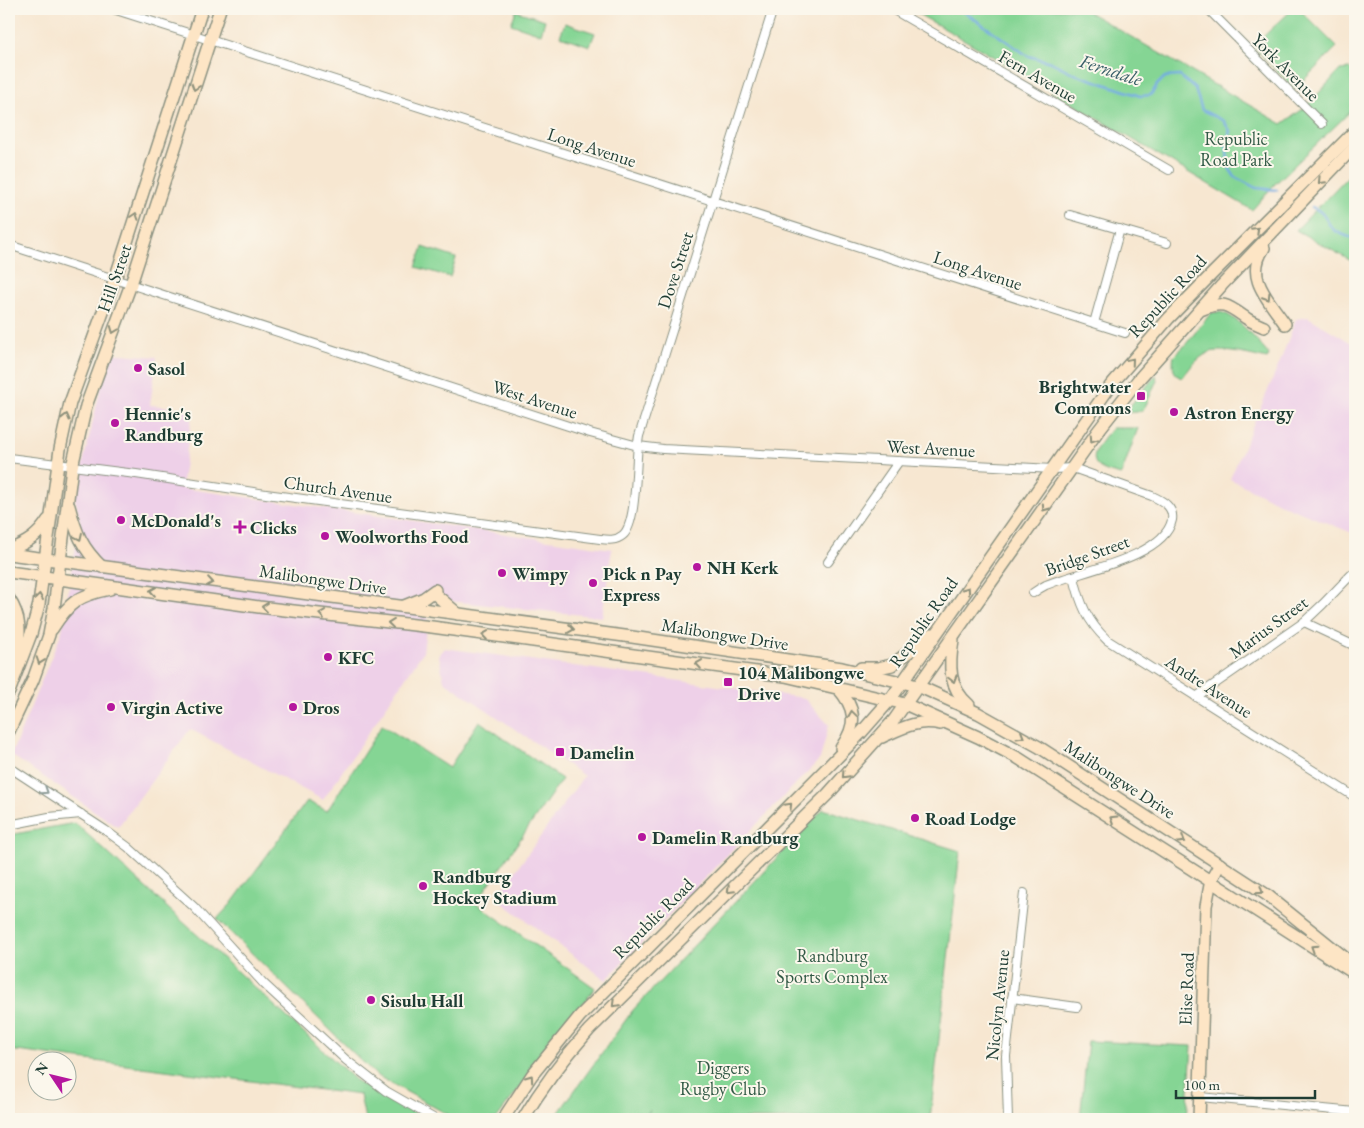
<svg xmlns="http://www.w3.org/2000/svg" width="1364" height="1128" viewBox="0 0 1364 1128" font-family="'EB Garamond',serif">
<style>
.built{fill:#eed0e8}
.green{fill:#85d594;stroke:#528964}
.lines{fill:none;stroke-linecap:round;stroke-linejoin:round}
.stream{stroke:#71aae1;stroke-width:2.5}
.street-casing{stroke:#8b9282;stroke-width:10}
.secondary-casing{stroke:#8b9282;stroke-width:14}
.street{stroke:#fff;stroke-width:8}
.secondary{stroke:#fde5c5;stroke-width:11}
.oneway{stroke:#8e917c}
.oneway2{stroke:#8f9e9a}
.poi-dot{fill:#b5179e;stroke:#fbf7ec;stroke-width:2}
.labels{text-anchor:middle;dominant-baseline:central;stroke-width:4;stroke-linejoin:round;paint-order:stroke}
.street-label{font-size:18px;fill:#1f3d34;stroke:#fbf7ec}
.park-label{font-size:18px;fill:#335b47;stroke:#fbf7ec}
.poi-label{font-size:18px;font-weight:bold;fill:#1f3d34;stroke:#fbf7ec;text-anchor:start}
.water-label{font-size:19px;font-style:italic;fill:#385e68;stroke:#fbf7ec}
</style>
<rect width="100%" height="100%" fill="#fbf7ec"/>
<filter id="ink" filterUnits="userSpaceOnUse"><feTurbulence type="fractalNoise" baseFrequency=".02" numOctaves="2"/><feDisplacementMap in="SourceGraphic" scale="10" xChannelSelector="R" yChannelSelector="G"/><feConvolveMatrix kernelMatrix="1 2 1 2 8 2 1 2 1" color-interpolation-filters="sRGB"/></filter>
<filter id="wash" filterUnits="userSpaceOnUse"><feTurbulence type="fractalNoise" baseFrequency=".0096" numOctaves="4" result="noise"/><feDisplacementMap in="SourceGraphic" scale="20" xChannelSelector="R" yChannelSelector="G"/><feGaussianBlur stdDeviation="1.12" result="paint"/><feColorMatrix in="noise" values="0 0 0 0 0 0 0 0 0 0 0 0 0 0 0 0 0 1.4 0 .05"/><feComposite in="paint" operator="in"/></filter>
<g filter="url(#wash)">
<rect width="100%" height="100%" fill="#f7e7d1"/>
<g class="built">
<polygon points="1308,317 1355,345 1355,534 1285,506 1230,479 1280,362 1296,319"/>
<polygon points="109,353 157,357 150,405 193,409 181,488 612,549 602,617 430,599 423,652 323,800 190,729 118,827 11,755 62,631 80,522 75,497"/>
<polygon points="444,648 804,698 829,725 820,759 606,980 496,898 584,776 444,681 439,656"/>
</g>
<g class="green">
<polygon points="909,9 1083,9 1282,124 1307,106 1340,70 1350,69 1355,75 1355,107 1273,186 1252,210 970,43"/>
<polygon points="1293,9 1299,9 1337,47 1295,89 1253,46"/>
<polygon points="516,11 545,20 541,34 511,24"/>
<polygon points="565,23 595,33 590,46 560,36"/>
<polygon points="1355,169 1355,263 1296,230"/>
<polygon points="423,247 456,258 450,277 416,267"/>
<path d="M1218,312C1236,313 1257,341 1269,355L1267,359C1254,356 1219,347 1208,353C1197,358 1189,369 1182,378C1173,376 1172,364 1174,356L1186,344L1211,313Z"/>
<path d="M1156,375L1157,381C1152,388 1147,408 1141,411C1136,413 1129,412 1124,413Z"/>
<path d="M1112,428H1138L1121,475C1114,473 1103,471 1098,466C1086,455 1106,436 1112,428Z"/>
<polygon points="479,721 562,779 476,903 595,988 496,1119 456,1119 376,1075 217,919 231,904 307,801 327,811 382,725 449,768"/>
<polygon points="823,809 960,851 930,1119 644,1119 650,1110 643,1119 554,1119 633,1010"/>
<polygon points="75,823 360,1084 426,1119 365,1119 360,1095 9,1050 9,835"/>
<polygon points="1088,1041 1192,1046 1187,1119 1080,1119"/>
</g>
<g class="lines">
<g class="stream">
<polyline points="960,9 1028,56 1051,62 1075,74 1140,96 1151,95 1157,85 1165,77 1180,76 1195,89 1202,110 1224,121 1230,131 1226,143 1229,168 1235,177 1256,188 1277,190"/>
<path d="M1312,207C1326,213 1324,218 1332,228C1337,234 1348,236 1355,239"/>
</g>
</g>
</g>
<g filter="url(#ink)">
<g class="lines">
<defs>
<g id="street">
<polyline points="113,9 1125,333"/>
<polyline points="892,9 1169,170"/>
<polyline points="1208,9 1322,124"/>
<polyline points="1070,215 1167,243"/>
<path d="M9,245L590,433L638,446L663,449L1053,469L1073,468L1152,496C1163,501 1174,507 1172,520C1164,558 1076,572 1046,585C1042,587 1037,590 1033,593"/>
<polyline points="1094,323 1120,229"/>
<path d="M9,458L136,474L266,494L600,539C608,540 616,541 623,535C638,522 635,458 639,436C641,430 643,423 645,417L773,9"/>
<polyline points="828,562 899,461"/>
<path d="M1074,577C1080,603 1087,621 1107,640L1355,797"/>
<polyline points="1304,622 1355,646"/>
<polyline points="1196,697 1304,622 1323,604 1351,575"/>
<polyline points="9,767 105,830 128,847 194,907 264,984 346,1060 386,1091 435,1119"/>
<polyline points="9,825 49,817 81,814"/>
<polyline points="1012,998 1077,1007"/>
<polyline points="1200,1097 1355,1112"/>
<polyline points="1008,1119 1006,1056 1024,893"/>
</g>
<g id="secondary">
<path d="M1264,248C1244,277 1268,299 1285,324"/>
<path d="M1203,309C1223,300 1229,306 1246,318C1251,322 1258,324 1264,327"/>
<path d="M69,506C76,533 82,548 102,567"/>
<path d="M9,550C27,543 38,536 48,520"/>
<polyline points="9,554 632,637 842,668 918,686 978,713 1039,747 1267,895 1355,966"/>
<polyline points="9,572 259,607 432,627 785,676 905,704 978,737 1018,758 1354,973"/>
<polyline points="435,594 458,614"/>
<path d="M9,599C23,620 19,637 17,660"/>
<polyline points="404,606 424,598 435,590"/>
<path d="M52,629C69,602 79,595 110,589"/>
<path d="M953,640C949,665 948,687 969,705"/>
<polyline points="861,668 878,668 892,665 932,634"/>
<path d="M837,687C856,708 858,724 841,748"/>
<polyline points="9,692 31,634 39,604 60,449 70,403 115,279 202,9"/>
<polyline points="9,731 33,680 49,635 54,608 72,467 86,406 131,284 220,9"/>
<path d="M882,737C902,728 918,719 940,724"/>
<polyline points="503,1119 532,1075 580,1016 824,771 860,734 890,700 1111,385 1169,318 1212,274 1355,131"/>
<path d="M523,1119C542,1087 564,1058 589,1030L828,794L894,720L1098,431L1138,380L1222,285L1355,146"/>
<polyline points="1199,1119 1206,906 1211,880 1220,864"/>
</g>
</defs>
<use href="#street" class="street-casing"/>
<use href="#secondary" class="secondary-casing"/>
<use href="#street" class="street"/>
<use href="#secondary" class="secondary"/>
</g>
<defs><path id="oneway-chevron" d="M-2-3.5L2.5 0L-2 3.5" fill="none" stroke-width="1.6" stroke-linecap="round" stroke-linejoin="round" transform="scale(1.25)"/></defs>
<g class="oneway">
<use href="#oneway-chevron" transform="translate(195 87) rotate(108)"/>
<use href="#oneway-chevron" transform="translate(1321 181) rotate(134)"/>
<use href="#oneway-chevron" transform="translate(135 216) rotate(-72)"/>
<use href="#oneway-chevron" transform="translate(1256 230) rotate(-45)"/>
<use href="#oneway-chevron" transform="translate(1267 297) rotate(58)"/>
<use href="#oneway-chevron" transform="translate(114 330) rotate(111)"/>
<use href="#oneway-chevron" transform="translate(1131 361) rotate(-50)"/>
<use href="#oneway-chevron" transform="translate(66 417) rotate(-76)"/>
<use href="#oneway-chevron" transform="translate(1093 439) rotate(124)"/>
<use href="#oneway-chevron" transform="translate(1045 508) rotate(125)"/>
<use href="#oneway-chevron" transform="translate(79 537) rotate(65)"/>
<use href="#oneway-chevron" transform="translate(210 582) rotate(8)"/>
<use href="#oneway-chevron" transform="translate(967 590) rotate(-55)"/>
<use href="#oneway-chevron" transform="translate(153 591) rotate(-172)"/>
<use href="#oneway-chevron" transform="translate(39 597) rotate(-82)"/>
<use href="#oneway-chevron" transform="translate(265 607) rotate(-174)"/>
<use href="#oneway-chevron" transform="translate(322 614) rotate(-172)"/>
<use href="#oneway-chevron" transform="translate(391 623) rotate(-174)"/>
<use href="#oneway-chevron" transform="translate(571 629) rotate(8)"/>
<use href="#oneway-chevron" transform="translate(485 635) rotate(-172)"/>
<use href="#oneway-chevron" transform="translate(40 661) rotate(109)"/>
<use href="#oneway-chevron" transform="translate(699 664) rotate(-172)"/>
<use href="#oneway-chevron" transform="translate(953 679) rotate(74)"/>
<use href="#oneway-chevron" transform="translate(852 714) rotate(-98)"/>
<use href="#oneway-chevron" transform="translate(1021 736) rotate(31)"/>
<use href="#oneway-chevron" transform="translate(845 775) rotate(133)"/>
<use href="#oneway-chevron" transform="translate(789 806) rotate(-45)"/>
<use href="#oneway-chevron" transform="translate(1113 819) rotate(-148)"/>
<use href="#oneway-chevron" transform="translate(1182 840) rotate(32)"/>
<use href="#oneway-chevron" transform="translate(730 890) rotate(135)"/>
<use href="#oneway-chevron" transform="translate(1260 891) rotate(34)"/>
<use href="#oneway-chevron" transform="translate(1314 948) rotate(-147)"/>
<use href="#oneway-chevron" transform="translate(615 1004) rotate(135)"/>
<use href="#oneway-chevron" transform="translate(530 1078) rotate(-55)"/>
</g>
<use class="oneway2" href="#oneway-chevron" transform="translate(45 791) rotate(33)"/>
</g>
<g class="poi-dot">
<circle cx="138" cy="368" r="5"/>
<rect x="1136" y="391" width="10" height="10" rx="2.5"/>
<circle cx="1174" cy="412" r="5"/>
<circle cx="115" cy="423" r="5"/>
<circle cx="121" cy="520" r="5"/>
<path d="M237.5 519.5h5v5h5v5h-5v5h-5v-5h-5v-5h5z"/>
<circle cx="325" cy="536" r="5"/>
<circle cx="697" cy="567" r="5"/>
<circle cx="502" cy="573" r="5"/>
<circle cx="593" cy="583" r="5"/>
<circle cx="328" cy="657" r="5"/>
<rect x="723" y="677" width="10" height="10" rx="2.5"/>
<circle cx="111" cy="707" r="5"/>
<circle cx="293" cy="707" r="5"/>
<rect x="555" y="747" width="10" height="10" rx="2.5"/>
<circle cx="915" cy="818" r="5"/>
<circle cx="642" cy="837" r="5"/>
<circle cx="423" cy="886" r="5"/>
<circle cx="371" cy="1000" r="5"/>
</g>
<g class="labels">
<g class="street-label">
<text transform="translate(1286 67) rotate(45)">York Avenue</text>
<text transform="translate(1038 76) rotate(30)">Fern Avenue</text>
<text transform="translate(592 147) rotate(18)">Long Avenue</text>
<text transform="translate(675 270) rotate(-72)">Dove Street</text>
<text transform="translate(978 270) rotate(18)">Long Avenue</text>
<text transform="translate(114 278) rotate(-71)">Hill Street</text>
<text transform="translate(1167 296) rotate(-47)">Republic Road</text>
<text transform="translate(535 399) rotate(18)">West Avenue</text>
<text transform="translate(931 448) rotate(3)">West Avenue</text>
<text transform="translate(338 489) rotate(8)">Church Avenue</text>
<text transform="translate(1087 555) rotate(-20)">Bridge Street</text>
<text transform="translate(323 579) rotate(8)">Malibongwe Drive</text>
<text transform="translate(923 622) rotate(-55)">Republic Road</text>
<text transform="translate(1268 627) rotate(-36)">Marius Street</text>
<text transform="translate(725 634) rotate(9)">Malibongwe Drive</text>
<text transform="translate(1209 686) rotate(33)">Andre Avenue</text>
<text transform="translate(1120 779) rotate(33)">Malibongwe Drive</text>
<text transform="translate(653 918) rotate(-45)">Republic Road</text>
<text transform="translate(1186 989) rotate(-88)">Elise Road</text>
<text transform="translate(997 1005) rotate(-84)">Nicolyn Avenue</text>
</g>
<g class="park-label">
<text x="1236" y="138">Republic<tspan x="1236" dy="21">Road Park</tspan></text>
<text x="832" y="955">Randburg<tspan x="832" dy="21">Sports Complex</tspan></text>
<text x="723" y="1067">Diggers<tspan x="723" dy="21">Rugby Club</tspan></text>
</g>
<g class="poi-label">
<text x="148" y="368">Sasol</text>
<text x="1131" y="386" text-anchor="end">Brightwater<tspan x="1131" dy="21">Commons</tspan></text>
<text x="1184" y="412">Astron Energy</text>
<text x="125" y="413">Hennie's<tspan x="125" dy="21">Randburg</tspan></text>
<text x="131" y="520">McDonald's</text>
<text x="250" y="527">Clicks</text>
<text x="335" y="536">Woolworths Food</text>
<text x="707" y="567">NH Kerk</text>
<text x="512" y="573">Wimpy</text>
<text x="603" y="573">Pick n Pay<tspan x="603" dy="21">Express</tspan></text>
<text x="338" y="657">KFC</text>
<text x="738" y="672">104 Malibongwe<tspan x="738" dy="21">Drive</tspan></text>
<text x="121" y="707">Virgin Active</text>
<text x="303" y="707">Dros</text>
<text x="570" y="752">Damelin</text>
<text x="925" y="818">Road Lodge</text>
<text x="652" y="837">Damelin Randburg</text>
<text x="433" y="876">Randburg<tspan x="433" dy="21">Hockey Stadium</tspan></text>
<text x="381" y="1000">Sisulu Hall</text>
</g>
<g class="water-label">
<text transform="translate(1111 70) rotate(18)">Ferndale</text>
</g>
</g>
<rect width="1364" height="1128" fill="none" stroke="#fbf7ec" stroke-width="30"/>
<g transform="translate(52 1076) rotate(305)"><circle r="24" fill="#fbf7ec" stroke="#a3ada2"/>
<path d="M0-4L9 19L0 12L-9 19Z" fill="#b5179e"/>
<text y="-8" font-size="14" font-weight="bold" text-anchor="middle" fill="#1f3d34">N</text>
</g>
<path d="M1176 1090v8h139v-8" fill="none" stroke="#1f3d34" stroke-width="2.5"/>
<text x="1184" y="1090" font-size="15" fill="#1f3d34" stroke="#fbf7ec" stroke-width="4" paint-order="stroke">100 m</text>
</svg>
